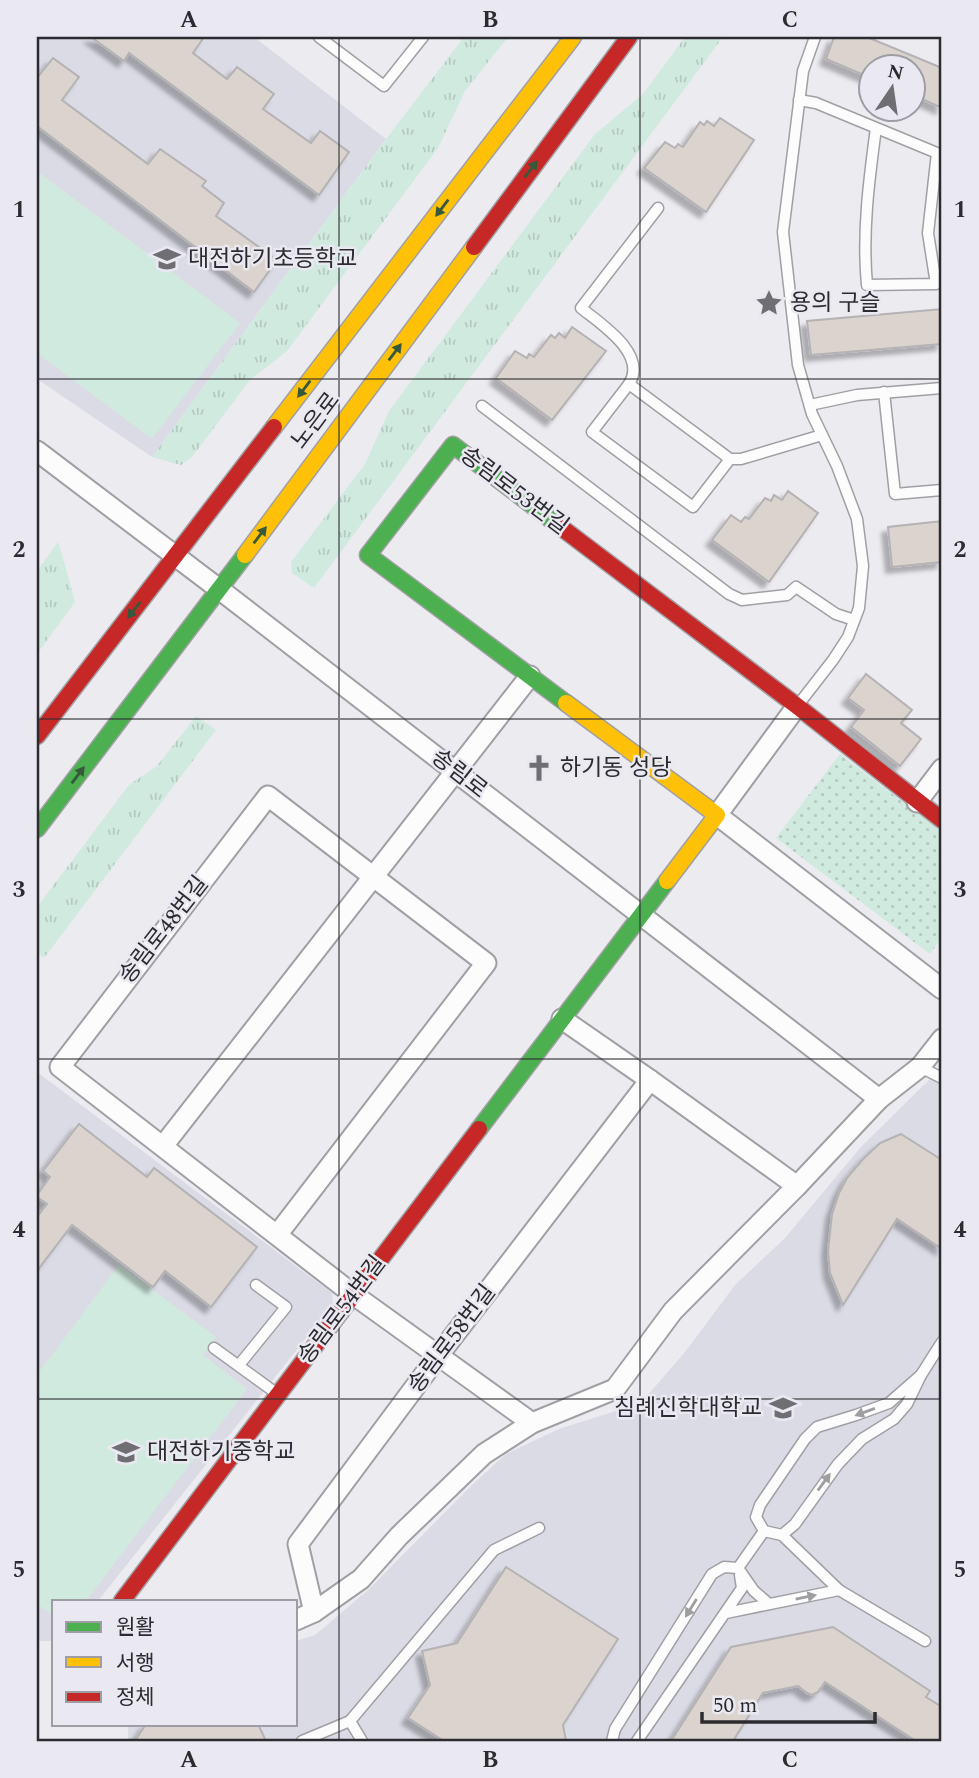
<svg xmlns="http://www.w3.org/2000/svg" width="979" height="1778" viewBox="0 0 979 1778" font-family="Spectral,'Noto Sans KR',serif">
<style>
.built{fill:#dbdbe5}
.grass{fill:url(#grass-tufts)}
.park{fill:url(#park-dots)}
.pitch{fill:#d1eadf}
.building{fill:#dad3ce;stroke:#b4b2b4;stroke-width:2;filter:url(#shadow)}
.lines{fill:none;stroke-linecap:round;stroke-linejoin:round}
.lane-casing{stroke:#a0a0a4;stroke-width:13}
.street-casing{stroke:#a0a0a4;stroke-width:23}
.fast-casing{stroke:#a0a0a4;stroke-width:19}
.slow-casing{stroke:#a0a0a4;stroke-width:19}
.jam-casing{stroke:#a0a0a4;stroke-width:19}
.lane{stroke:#fcfcfd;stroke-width:10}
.street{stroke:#fcfcfd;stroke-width:19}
.fast{stroke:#4caf50;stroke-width:16}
.slow{stroke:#ffc107;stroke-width:16}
.jam{stroke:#c62828;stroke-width:16}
.oneway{fill:#37593b}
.oneway2{fill:#9e9ea0}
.grid{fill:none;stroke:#2c2b2f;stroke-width:2;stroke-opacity:0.55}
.labels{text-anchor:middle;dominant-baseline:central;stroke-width:5;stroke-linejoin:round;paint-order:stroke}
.poi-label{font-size:23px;fill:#2c2b2f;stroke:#eae9f2;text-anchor:start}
.street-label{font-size:23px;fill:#2c2b2f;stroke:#eae9f2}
.neatline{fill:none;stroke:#2c2b2f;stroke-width:2.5}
.grid-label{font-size:23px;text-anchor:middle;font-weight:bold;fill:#2c2b2f}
</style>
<defs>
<pattern id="grass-tufts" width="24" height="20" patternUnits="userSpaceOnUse" patternTransform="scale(1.75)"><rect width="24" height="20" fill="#d1eadf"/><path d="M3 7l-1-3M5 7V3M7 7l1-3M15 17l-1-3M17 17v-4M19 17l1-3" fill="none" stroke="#b4c9c0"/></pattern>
<pattern id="park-dots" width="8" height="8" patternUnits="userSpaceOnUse" patternTransform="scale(1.75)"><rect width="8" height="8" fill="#d1eadf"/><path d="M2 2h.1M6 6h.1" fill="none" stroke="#b4c9c0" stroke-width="1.8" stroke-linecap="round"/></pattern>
<filter id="shadow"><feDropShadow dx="-6" dy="6" stdDeviation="2" flood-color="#0004"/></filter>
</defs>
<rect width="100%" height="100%" fill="#ebebf0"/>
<g class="built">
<polygon points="37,37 254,37 386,139 152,457 37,379"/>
<polygon points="942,1067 942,1741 128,1741 128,1724 296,1724 296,1641 315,1635 367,1591 472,1485 506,1454 559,1429 641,1403 685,1352 735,1285 785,1238 860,1148"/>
<polygon points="37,1072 332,1293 333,1304 98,1601 54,1601 54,1641 37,1641"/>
</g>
<g class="grass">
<polygon points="464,37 508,37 465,91 438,148 287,351 250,380 192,457 181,465 152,457 386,139"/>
<polygon points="685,37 723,37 314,588 292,573 291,562 365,464 389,411 595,134 643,94"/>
<polygon points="58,542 65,565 75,602 37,654 37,571"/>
<polygon points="196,716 216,730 44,958 37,952 37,907 129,785 157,766"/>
</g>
<polygon class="park" points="840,754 942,832 942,937 930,954 776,838"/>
<g class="pitch">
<polygon points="38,172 240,323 152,439 37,353 37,174"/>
<polygon points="119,1265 216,1337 203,1355 247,1389 86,1601 54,1601 54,1616 37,1604 37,1375"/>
</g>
<g class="building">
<polygon points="91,37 204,37 193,53 227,79 237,67 274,94 263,109 311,143 320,131 349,152 319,195 129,53 124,61"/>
<polygon points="834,37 867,37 942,68 942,108 913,95 913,66 871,66 871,78 826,59"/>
<polygon points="53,58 79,77 62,100 148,164 160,149 206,181 202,186 224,203 216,216 277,260 254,292 37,126 37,78"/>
<polygon points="720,118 754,140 706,212 644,168 665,142 675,148 678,144 683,147 700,122 704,125 707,121 714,126"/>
<polygon points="942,309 942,344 811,355 807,321"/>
<polygon points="572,327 606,351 552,420 496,378 515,351 527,358 529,354 534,357 551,335 555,338 559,333 565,338"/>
<polygon points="788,491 818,513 769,582 712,540 731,515 741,522 745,517 749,519 765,498 771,501 774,495 782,500"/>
<polygon points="942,521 942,562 892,567 888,527"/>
<polygon points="866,674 912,710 901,723 921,739 900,766 851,727 864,710 848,698"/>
<polygon points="79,1124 147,1177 154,1168 257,1247 211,1307 165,1271 153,1287 72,1225 37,1271 37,1217 47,1204 37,1197 37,1195 50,1177 43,1171"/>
<polygon points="901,1134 942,1160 942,1249 897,1219 843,1305 830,1273 828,1251 832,1214 839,1193 847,1178 863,1159 880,1143"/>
<polygon points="506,1567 618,1639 563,1725 566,1741 444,1741 408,1718 430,1685 422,1651 457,1643"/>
<polygon points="833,1627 930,1691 926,1697 942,1707 942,1741 916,1741 825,1682 818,1692 812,1695 807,1693 798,1686 763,1693 733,1741 671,1741 731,1647"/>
<polygon points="146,1724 258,1724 266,1741 135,1741"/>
</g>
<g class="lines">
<defs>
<g id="lane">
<polyline points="319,37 384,86 423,37"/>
<path d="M799,100L816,103L937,153L928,233L936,284L867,285C862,233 869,180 876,128"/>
<path d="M658,208L581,308C601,324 648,354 629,384L730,459H741L822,435"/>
<polyline points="629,384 592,432 693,507 730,459"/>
<polyline points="884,392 895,494 942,490"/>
<polyline points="810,405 857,395 942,388"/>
<polyline points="482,406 729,594 742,600 787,595 796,587 836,614 854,620"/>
<polyline points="798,705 833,660 848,637 859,608 863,566 857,519 837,466 812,414 798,365 783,232 803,71 815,37"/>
<polyline points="920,1067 942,1078"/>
<polyline points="214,1348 276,1393"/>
<polyline points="239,1365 286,1307 256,1285"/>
<polyline points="921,1375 889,1403 856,1415 817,1427 805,1439 760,1505 756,1517 764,1531 782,1535 839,1590 925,1641"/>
<polyline points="782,1535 795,1524 838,1464 862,1439 894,1419 907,1404 921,1375 942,1342"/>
<polyline points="738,1568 764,1531"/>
<polyline points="726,1613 839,1590"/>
<polyline points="302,1741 350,1721"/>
<polyline points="362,1741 350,1721 494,1550 539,1528"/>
<polyline points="612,1741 615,1729 712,1574 724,1567 738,1568 754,1591 769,1604"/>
<polyline points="637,1741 742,1588 740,1575"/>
</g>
<g id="street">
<polyline points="37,451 219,589 879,1099"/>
<polyline points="797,706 717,815 942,989"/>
<polyline points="917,802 942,769"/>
<polyline points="562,1019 650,1080 797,1186"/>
<polyline points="163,1146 530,676"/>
<polyline points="277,1235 486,963 268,796 60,1067 354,1295 532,1423"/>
<polyline points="314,1612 298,1544 438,1356 650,1080"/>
<polyline points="296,1620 314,1612 361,1579 399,1536 484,1454 532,1423 615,1389 673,1311 797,1186 879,1099 920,1067 942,1039"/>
</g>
<g id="fast">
<polyline points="558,525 453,445 368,555 566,703"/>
<polyline points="37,829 245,555"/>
<polyline points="479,1129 667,881"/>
</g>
<g id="slow">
<polyline points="274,427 573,37"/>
<polyline points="245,555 474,247"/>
<polyline points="566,703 717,815 667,881"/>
</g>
<g id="jam">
<polyline points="474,247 629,37"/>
<polyline points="558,525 797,706 942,820"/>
<polyline points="37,736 274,427"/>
<polyline points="122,1601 479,1129"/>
</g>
</defs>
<use href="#lane" class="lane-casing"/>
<use href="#street" class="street-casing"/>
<use href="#fast" class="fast-casing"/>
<use href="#slow" class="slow-casing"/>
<use href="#jam" class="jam-casing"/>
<use href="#lane" class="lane"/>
<use href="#street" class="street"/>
<use href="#fast" class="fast"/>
<use href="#slow" class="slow"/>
<use href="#jam" class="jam"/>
</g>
<defs><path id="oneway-solid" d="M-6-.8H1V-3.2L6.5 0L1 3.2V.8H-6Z" transform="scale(1.75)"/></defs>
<g class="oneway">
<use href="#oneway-solid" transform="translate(531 169) rotate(-53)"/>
<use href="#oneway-solid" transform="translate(442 208) rotate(127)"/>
<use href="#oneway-solid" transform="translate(395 352) rotate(-53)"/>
<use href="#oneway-solid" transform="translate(304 389) rotate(127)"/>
<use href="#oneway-solid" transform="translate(260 535) rotate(-53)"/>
<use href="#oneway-solid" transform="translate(134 610) rotate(128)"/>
<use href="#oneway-solid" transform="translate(78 775) rotate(-53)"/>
</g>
<g class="oneway2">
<use href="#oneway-solid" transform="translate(865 1412) rotate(160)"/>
<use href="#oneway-solid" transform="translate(824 1482) rotate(-54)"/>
<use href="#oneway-solid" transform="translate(806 1597) rotate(-11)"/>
<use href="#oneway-solid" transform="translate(691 1608) rotate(122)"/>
</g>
<path class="grid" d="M339,37V1741M640,37V1741M37,379H942M37,719H942M37,1059H942M37,1399H942"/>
<defs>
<symbol id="school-bare" viewBox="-9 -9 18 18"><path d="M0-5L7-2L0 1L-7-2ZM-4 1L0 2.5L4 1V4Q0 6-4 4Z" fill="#6f6e73" stroke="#eae9f2" stroke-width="2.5" paint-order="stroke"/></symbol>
<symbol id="sight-bare" viewBox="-9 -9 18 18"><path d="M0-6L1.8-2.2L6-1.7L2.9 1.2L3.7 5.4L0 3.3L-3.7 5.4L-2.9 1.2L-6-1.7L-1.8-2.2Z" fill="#6f6e73" stroke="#eae9f2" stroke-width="2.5" paint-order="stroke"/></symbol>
<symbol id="church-bare" viewBox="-9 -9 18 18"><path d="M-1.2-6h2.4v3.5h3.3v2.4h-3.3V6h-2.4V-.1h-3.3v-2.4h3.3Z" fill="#6f6e73" stroke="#eae9f2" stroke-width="2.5" paint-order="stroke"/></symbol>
<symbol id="university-bare" viewBox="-9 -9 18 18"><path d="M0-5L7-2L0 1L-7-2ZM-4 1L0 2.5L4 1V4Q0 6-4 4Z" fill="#6f6e73" stroke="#eae9f2" stroke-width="2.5" paint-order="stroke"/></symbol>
</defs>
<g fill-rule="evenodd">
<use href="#school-bare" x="148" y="240" width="38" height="38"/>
<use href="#sight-bare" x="750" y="284" width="38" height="38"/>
<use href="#church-bare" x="520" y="749" width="38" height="38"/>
<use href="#university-bare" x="764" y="1389" width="38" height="38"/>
<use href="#school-bare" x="107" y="1433" width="38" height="38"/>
</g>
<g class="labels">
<g class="poi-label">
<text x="188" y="259">대전하기초등학교</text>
<text x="790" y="303">용의 구슬</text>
<text x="560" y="768">하기동 성당</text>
<text x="762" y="1408" text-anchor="end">침례신학대학교</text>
<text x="147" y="1452">대전하기중학교</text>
</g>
<g class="street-label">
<text transform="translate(316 421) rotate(-53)">노은로</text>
<text transform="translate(514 491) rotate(37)">송림로53번길</text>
<text transform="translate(459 774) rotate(38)">송림로</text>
<text transform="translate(164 930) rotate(-52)">송림로48번길</text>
<text transform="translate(342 1310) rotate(-53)">송림로54번길</text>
<text transform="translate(452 1339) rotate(-53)">송림로58번길</text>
</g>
</g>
<rect width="979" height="1778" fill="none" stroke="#eae9f2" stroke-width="77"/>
<rect x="52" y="1600" width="245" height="126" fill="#eae9f2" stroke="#9e9da4" stroke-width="2"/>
<rect x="66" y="1622" width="35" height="10" fill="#4caf50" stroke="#9e9da4" stroke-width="2"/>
<text x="116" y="1634" font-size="21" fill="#2c2b2f">원활</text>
<rect x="66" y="1657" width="35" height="10" fill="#ffc107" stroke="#9e9da4" stroke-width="2"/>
<text x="116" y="1670" font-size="21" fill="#2c2b2f">서행</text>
<rect x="66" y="1692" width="35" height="10" fill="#c62828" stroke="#9e9da4" stroke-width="2"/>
<text x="116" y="1704" font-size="21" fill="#2c2b2f">정체</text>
<g transform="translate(892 88) rotate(13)"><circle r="33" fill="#eae9f2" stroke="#9e9da4" stroke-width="2"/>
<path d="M0-5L12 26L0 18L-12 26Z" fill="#6f6e73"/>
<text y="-10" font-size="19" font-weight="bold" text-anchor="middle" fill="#2c2b2f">N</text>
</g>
<path d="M702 1712v10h173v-10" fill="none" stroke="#2c2b2f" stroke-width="3.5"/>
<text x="713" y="1712" font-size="21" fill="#2c2b2f" stroke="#eae9f2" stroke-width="5" paint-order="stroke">50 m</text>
<rect x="38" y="38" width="902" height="1702" class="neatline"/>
<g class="grid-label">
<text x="189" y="27">A</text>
<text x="490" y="27">B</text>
<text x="790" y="27">C</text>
<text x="19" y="217">1</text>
<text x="960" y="217">1</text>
<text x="19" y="557">2</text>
<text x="960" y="557">2</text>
<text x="19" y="897">3</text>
<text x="960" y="897">3</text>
<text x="19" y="1237">4</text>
<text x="960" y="1237">4</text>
<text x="19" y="1577">5</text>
<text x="960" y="1577">5</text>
<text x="189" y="1767">A</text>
<text x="490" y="1767">B</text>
<text x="790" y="1767">C</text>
</g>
</svg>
